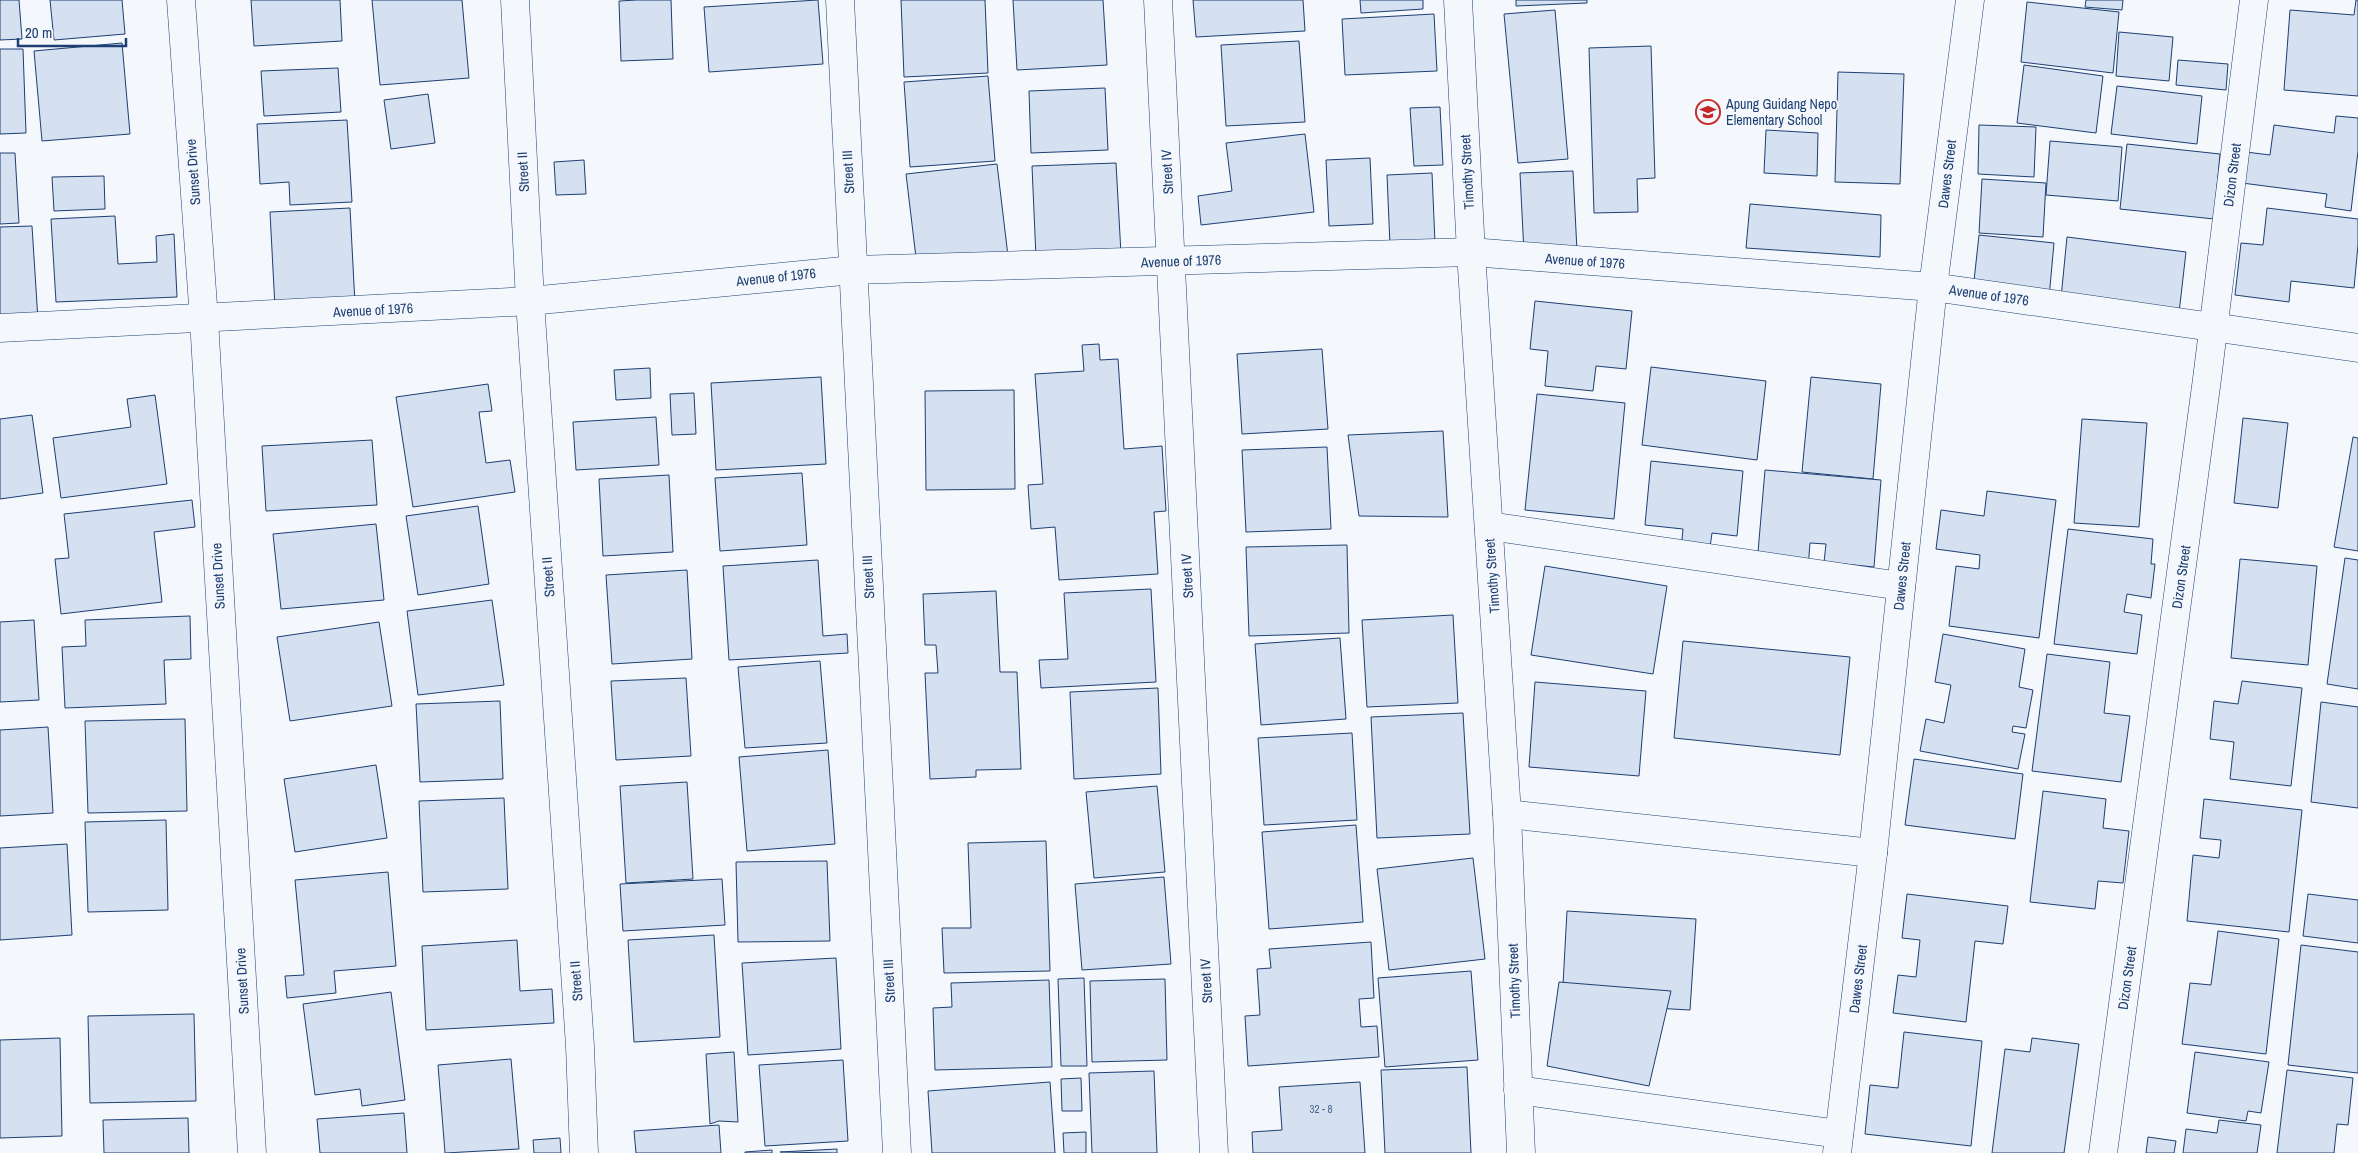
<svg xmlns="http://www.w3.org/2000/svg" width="2358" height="1153" viewBox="0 0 2358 1153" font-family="'Archivo Narrow',sans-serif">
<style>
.building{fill:#d5e0f0;stroke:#1d3f73}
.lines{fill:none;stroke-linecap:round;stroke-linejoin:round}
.minor-casing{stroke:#1d3f73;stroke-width:29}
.minor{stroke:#f4f7fb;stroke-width:28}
.labels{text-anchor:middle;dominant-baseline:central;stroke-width:4;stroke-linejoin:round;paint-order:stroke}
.number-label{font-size:11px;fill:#4b6792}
.poi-label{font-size:14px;fill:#1d3f73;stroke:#f4f7fb;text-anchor:start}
.street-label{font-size:14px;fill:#1d3f73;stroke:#f4f7fb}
</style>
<rect width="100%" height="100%" fill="#f4f7fb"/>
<g class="building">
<polygon points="0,0 19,0 22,39 0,40"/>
<polygon points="50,0 122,0 125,34 54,40"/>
<polygon points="251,0 340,0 342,41 254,46"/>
<polygon points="372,0 462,0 469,78 380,85"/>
<polygon points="637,0 671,0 673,59 621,61 619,1"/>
<polygon points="818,0 823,64 709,72 704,7"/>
<polygon points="901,0 985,0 988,73 904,77"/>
<polygon points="1013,0 1103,0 1107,65 1017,70"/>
<polygon points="1193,0 1303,0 1305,31 1196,37"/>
<polygon points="1360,0 1423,0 1423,9 1361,13"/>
<polygon points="1516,0 1587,0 1587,3 1516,6"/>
<polygon points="2086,0 2123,0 2122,10 2085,7"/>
<polygon points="2356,0 2358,0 2358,96 2284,90 2290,10 2354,15"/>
<polygon points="2027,2 2119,12 2113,73 2021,62"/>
<polygon points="1555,10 1568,159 1518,163 1504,14"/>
<polygon points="1434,14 1437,71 1345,75 1342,19"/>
<polygon points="2119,32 2173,37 2169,81 2116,76"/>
<polygon points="1299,41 1305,122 1226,126 1221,45"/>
<polygon points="122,43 130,134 42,141 34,51"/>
<polygon points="1651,46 1655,178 1637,179 1638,212 1594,213 1589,48"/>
<polygon points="0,49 23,49 26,133 0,134"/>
<polygon points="2178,60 2228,64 2226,90 2176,85"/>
<polygon points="2024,65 2103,76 2096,133 2017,123"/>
<polygon points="338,68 341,112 264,116 261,71"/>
<polygon points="1838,72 1904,74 1900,184 1835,182"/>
<polygon points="988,76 995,161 910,167 904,82"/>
<polygon points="2117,86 2202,96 2197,144 2111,134"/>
<polygon points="1105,88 1108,150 1031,153 1029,91"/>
<polygon points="428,94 435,143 391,149 384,100"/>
<polygon points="1440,107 1443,165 1414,166 1410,108"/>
<polygon points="2336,116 2358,118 2358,151 2351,211 2325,207 2327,194 2242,183 2246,152 2270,155 2274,125 2334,133"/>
<polygon points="347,120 352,202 290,205 289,182 260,184 257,124"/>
<polygon points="1979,125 2036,127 2034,177 1978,174"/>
<polygon points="1766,130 1818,133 1817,176 1764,173"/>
<polygon points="1305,134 1314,212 1201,225 1198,196 1232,191 1226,143"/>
<polygon points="2050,141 2122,147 2118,201 2046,195"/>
<polygon points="2127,144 2220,154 2214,219 2120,209"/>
<polygon points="0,153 15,153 19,223 0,224"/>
<polygon points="1370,158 1373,224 1329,226 1326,160"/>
<polygon points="584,160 586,194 556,195 554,162"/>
<polygon points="1116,163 1121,254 1036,258 1032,166"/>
<polygon points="997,164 1008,256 917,266 906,174"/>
<polygon points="1573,171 1577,251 1524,253 1520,173"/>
<polygon points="1432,173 1435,243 1390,246 1387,175"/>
<polygon points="104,176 105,209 54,211 52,177"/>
<polygon points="1982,179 2046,183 2043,237 1979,233"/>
<polygon points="1750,204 1881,215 1880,257 1746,248"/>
<polygon points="350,208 355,304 275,308 270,212"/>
<polygon points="2267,208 2358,219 2358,245 2354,288 2291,281 2289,302 2235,295 2241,243 2263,245"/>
<polygon points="115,216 118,264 157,262 156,236 174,234 177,297 56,302 51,219"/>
<polygon points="32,226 38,320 0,322 0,227"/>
<polygon points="1979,235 2054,243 2049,298 1973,290"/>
<polygon points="2067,237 2186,252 2179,313 2061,298"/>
<polygon points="1535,301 1632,311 1626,369 1596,366 1593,391 1545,386 1548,351 1530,349"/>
<polygon points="1099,344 1100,360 1118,359 1124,449 1162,446 1166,511 1154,512 1158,574 1059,580 1055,527 1031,529 1028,485 1043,484 1035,374 1084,371 1082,345"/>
<polygon points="1322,349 1328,429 1242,434 1237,354"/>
<polygon points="1651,367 1766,381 1757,460 1642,445"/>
<polygon points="650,368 651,398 616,400 614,370"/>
<polygon points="821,377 826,464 716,470 711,383"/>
<polygon points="1811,377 1881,384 1873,479 1802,472"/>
<polygon points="488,384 492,411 479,412 486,463 510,460 515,492 413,507 396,397"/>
<polygon points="1014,390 1015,489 926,490 925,391"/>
<polygon points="694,393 696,434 672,435 670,394"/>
<polygon points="1537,394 1625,403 1614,519 1525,510"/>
<polygon points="155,395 167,484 61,498 53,438 131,427 127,399"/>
<polygon points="32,415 43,493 0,499 0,419"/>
<polygon points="656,417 659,465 576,470 573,422"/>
<polygon points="2243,418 2288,423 2278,508 2234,503"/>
<polygon points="2082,419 2147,423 2139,527 2074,523"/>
<polygon points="1443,431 1448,517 1359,516 1348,435"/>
<polygon points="2353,437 2358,438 2358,551 2334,547"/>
<polygon points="372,440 377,505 266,511 262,446"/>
<polygon points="1327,447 1331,529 1246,532 1242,450"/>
<polygon points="1651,461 1743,471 1737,536 1712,533 1709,554 1681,550 1683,529 1645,525"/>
<polygon points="1765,470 1881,480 1874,567 1824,562 1826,544 1810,543 1808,568 1757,564"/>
<polygon points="802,473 807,545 720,551 715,478"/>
<polygon points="669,475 673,552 603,556 599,479"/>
<polygon points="1987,491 2056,500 2039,638 1949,626 1956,566 1979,569 1980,555 1936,549 1941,510 1984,516"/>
<polygon points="192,500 195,527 154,532 162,602 61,614 55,559 69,558 64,514"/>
<polygon points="478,506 489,584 418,595 406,516"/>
<polygon points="376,524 384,600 281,609 273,534"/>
<polygon points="2068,529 2153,539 2151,564 2155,564 2151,598 2127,594 2124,612 2142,615 2137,654 2054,644"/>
<polygon points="1347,545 1349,633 1249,636 1246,547"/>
<polygon points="2345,558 2358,560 2358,689 2327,684"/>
<polygon points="2240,559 2317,566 2308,665 2231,658"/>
<polygon points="818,560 823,636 847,634 848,653 729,660 723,566"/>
<polygon points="1545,566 1667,586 1653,674 1531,655"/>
<polygon points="687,570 692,659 612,664 606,575"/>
<polygon points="1151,589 1156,682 1041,688 1039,660 1068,659 1064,593"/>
<polygon points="996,591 1000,672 1017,672 1021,769 976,770 976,777 930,779 925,673 938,673 936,645 925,645 923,594"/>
<polygon points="492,600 504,685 418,695 407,611"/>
<polygon points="1453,615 1458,703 1367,707 1362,620"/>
<polygon points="190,616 191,659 164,660 166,704 65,708 62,647 86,646 85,620"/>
<polygon points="34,620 39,700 0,702 0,622"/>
<polygon points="379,622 392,706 290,721 277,637"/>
<polygon points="1943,634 2025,649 2019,687 2033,690 2026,728 2013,726 2012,732 2025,734 2018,769 1920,751 1926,719 1944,723 1951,685 1935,682"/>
<polygon points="1340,638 1346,719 1261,725 1255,644"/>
<polygon points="1683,641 1850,657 1840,755 1674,738"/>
<polygon points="2047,654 2110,662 2104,713 2130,716 2121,782 2032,771"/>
<polygon points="820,661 827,743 745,748 738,667"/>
<polygon points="686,678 691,756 616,760 611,681"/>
<polygon points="2242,681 2302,688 2291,786 2230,779 2234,742 2210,739 2214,701 2238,704"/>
<polygon points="1535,682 1646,691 1639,776 1529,767"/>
<polygon points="1158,688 1161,774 1074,779 1070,692"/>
<polygon points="500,701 503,779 420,782 416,704"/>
<polygon points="2321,702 2358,707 2358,808 2311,802"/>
<polygon points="1463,713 1470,834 1377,838 1371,717"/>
<polygon points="185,719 187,811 88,813 85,721"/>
<polygon points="48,727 53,813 0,816 0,730"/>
<polygon points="1352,733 1357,820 1264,825 1258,738"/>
<polygon points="828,750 835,844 747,851 739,757"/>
<polygon points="1914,759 2023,774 2015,839 1905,825"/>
<polygon points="376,765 387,838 295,852 284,779"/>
<polygon points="687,782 693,879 626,883 620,786"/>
<polygon points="1157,786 1165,872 1094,878 1086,792"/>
<polygon points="2043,791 2106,799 2103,828 2129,831 2123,883 2098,881 2095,909 2030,902"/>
<polygon points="504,798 508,889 423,892 419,801"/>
<polygon points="2204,799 2302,810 2289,932 2187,921 2193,855 2219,858 2221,840 2200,838"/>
<polygon points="166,820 168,910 88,912 85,822"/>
<polygon points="1356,825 1363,922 1269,929 1262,832"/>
<polygon points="1046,841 1050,971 944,973 942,928 971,928 968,843"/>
<polygon points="67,844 72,935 0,940 0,848"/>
<polygon points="1473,858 1485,959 1389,970 1377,869"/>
<polygon points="827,861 830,941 738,942 736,862"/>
<polygon points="388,872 396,966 334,971 336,993 287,998 285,976 304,975 295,880"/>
<polygon points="1164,877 1171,964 1082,970 1075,884"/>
<polygon points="722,879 725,925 623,931 620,884"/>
<polygon points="1907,894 2008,906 2003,944 1975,941 1966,1022 1893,1013 1898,975 1916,977 1920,940 1902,938"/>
<polygon points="2308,894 2358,900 2358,943 2303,936"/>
<polygon points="1567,911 1696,919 1690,1010 1562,1003"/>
<polygon points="2218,931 2279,939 2266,1054 2182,1044 2190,983 2211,985"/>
<polygon points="714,935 720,1037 634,1042 628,940"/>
<polygon points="517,940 520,991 552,989 554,1023 426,1030 422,946"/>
<polygon points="1371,942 1374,998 1359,999 1361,1027 1377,1026 1379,1057 1248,1066 1245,1016 1260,1015 1257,969 1271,968 1269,949"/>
<polygon points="2301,945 2358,952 2358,1073 2288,1065"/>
<polygon points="836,958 841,1049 748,1055 742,963"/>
<polygon points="1471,971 1478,1060 1385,1067 1378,978"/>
<polygon points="1084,978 1087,1066 1061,1066 1058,979"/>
<polygon points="1165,979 1167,1060 1092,1062 1090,981"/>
<polygon points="1049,980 1052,1067 935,1070 933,1008 952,1007 951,983"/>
<polygon points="1559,982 1671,991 1649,1086 1547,1066"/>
<polygon points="391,992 405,1100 362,1106 360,1089 315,1095 303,1004"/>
<polygon points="194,1014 196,1101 90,1103 88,1016"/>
<polygon points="1904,1032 1982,1041 1971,1146 1865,1134 1870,1085 1898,1088"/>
<polygon points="60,1038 62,1136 0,1138 0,1040"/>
<polygon points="2032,1038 2079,1044 2064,1153 1992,1153 2005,1049 2030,1052"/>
<polygon points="734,1052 738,1122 719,1121 710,1124 706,1054"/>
<polygon points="2195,1052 2269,1062 2261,1113 2248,1111 2246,1121 2187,1113"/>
<polygon points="511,1059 519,1149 445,1153 438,1065"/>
<polygon points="843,1060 848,1141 765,1146 759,1065"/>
<polygon points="1467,1067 1471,1153 1385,1153 1381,1070"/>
<polygon points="2287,1070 2353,1078 2348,1125 2337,1124 2334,1153 2277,1153"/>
<polygon points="1154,1071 1157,1153 1092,1153 1089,1073"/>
<polygon points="1081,1078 1082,1111 1062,1111 1061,1079"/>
<polygon points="1050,1082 1055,1153 932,1153 928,1091"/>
<polygon points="1360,1082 1365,1153 1253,1153 1252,1132 1282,1130 1279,1087"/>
<polygon points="404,1113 407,1153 320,1153 317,1119"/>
<polygon points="188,1118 189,1153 104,1153 103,1120"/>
<polygon points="2219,1120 2261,1125 2257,1153 2183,1153 2186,1129 2217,1133"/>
<polygon points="719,1125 721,1153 636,1153 634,1131"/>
<polygon points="1086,1132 1086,1153 1064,1153 1063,1133"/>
<polygon points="2148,1137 2176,1141 2174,1153 2146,1153"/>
<polygon points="560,1138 561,1153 534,1153 533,1140"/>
<polygon points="837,1149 837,1153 780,1152"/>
<polygon points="772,1150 772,1153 745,1153 745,1152"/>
</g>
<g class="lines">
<defs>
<g id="minor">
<polyline points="181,0 204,319 252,1153"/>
<polyline points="515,0 530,301 580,1046 584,1153"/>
<polyline points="840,0 897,1153"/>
<polyline points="1158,0 1214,1153"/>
<polyline points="1458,0 1471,252 1507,814 1521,1153"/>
<polyline points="0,328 530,301 853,270 1471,252 1933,287 2358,348"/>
<polyline points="1489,526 1901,586"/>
<polyline points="1507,814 1873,853"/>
<polyline points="1518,1090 1839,1134"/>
<polyline points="1837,1153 1873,853 1933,287 1970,0"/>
<polyline points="2103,1153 2207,379 2254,0"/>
</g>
</defs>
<use href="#minor" class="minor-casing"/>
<use href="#minor" class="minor"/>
</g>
<defs>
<symbol id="school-ring" viewBox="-11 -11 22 22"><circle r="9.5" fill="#f4f7fb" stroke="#c62828" stroke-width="1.5"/><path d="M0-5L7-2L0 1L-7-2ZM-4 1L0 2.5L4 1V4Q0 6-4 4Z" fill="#c62828"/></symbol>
</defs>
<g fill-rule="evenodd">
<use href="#school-ring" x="1694" y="98" width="28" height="28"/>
</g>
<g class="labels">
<g class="number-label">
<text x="1321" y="1109">32 - 8</text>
</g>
<g class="poi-label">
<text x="1726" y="104">Apung Guidang Nepo<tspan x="1726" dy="16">Elementary School</tspan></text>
</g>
<g class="street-label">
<text transform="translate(193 172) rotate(-94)">Sunset Drive</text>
<text transform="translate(523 172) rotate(-93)">Street II</text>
<text transform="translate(848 172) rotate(-93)">Street III</text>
<text transform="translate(1167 172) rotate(-93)">Street IV</text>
<text transform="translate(1467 172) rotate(-93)">Timothy Street</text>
<text transform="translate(1947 174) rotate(-83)">Dawes Street</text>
<text transform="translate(2232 175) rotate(-83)">Dizon Street</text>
<text transform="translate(1181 261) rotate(-2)">Avenue of 1976</text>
<text transform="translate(1585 261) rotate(4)">Avenue of 1976</text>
<text transform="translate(776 277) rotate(-6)">Avenue of 1976</text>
<text transform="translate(1989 295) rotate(8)">Avenue of 1976</text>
<text transform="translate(373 310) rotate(-3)">Avenue of 1976</text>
<text transform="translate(218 576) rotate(-93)">Sunset Drive</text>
<text transform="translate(1187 576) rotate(-93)">Street IV</text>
<text transform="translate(1492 576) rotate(-94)">Timothy Street</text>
<text transform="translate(1902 576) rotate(-84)">Dawes Street</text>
<text transform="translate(548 577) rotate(-94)">Street II</text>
<text transform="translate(868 577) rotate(-93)">Street III</text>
<text transform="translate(2181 577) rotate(-82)">Dizon Street</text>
<text transform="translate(2127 978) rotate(-82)">Dizon Street</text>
<text transform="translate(1858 979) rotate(-83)">Dawes Street</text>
<text transform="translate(242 981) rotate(-93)">Sunset Drive</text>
<text transform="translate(576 981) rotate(-94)">Street II</text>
<text transform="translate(889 981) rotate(-93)">Street III</text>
<text transform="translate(1206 981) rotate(-93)">Street IV</text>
<text transform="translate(1514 981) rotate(-92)">Timothy Street</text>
</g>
</g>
<path d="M18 38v8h108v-8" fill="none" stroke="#1d3f73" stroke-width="2.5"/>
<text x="25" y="38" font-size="15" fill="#1d3f73" stroke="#f4f7fb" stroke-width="4" paint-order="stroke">20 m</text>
</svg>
